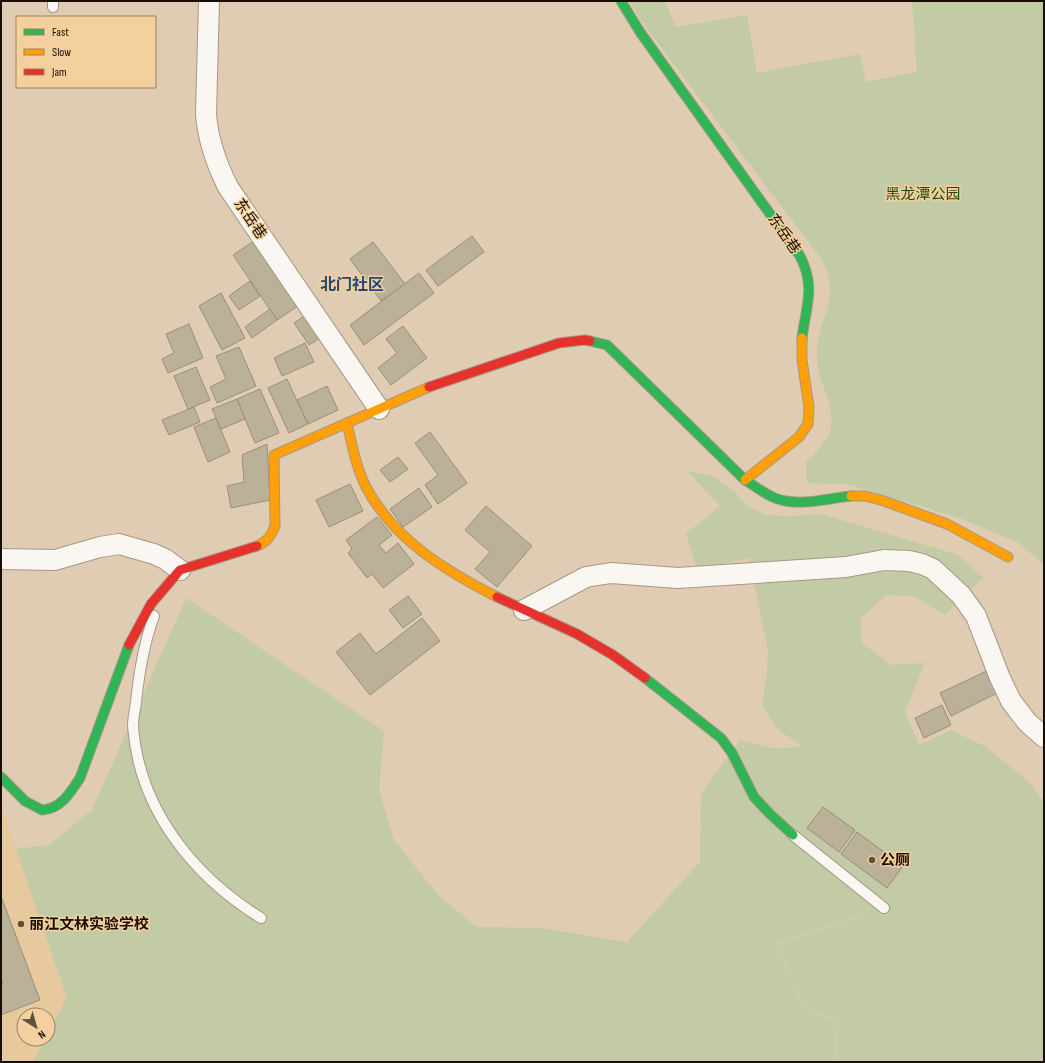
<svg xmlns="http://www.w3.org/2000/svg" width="1045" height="1063" viewBox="0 0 1045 1063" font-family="'Sofia Sans Condensed','Noto Sans SC',sans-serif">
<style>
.built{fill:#e7c99e}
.green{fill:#c2caa6}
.building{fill:#bbb098;stroke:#9a8f79}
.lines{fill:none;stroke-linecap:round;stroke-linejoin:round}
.lane-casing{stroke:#a79883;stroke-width:12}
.street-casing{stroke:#a79883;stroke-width:22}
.fast-casing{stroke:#a79883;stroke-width:11}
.slow-casing{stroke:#a79883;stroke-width:11}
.jam-casing{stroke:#a79883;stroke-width:11}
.path{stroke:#d0cac2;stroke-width:2.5;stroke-dasharray:2 2;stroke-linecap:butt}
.lane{stroke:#faf7f3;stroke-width:10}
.street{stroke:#faf7f3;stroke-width:20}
.fast{stroke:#30b455;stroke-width:9}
.slow{stroke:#ff9f0a;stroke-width:9}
.jam{stroke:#e5322d;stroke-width:9}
.poi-dot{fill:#5e503e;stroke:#f3d09e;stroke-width:1.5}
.labels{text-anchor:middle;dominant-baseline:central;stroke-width:3;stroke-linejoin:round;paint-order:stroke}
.park-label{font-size:15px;fill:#234711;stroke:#f3d09e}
.street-label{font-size:15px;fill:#190d00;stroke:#f3d09e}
.poi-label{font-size:15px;font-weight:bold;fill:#190d00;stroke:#f3d09e;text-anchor:start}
.neighbourhood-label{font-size:16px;font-weight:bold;fill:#1f467b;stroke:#f3d09e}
</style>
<rect width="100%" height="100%" fill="#dfccb2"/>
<polygon class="built" points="1,804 67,998 48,1033 48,1015 24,1015 24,1039 45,1039 33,1062 1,1062"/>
<g class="green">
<path d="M630,1H665L676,27L747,15L757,73L860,54L866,82L917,72L912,1H1044V565L1019,543L960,518L845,484L807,483L806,462C816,452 828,442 831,427C835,404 818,381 817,358C815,320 844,302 822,260L639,18Z"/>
<polygon points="687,471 710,475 733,490 749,507 766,515 788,516 821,514 959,555 983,578 945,615 913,596 886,595 860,619 862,643 891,665 925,663 905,712 919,745 951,730 986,747 1028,781 1044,803 1044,861 1042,863 1044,865 1044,1062 33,1062 45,1039 48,1039 48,1033 67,998 16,849 49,845 92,810 186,598 384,731 379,791 394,840 439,896 477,927 542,928 627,942 700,862 701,794 740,740 773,748 803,747 776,728 762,704 767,673 768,650 749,558 697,569 686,534 720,506"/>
</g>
<g class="building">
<polygon points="472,236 484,252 438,286 426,270"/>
<polygon points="254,241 298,306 277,320 233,255"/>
<polygon points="373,242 405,284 381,301 350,259"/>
<polygon points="419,273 434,293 364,345 350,325"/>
<polygon points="250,281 260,296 239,310 229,296"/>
<polygon points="221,293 245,338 222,350 199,306"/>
<polygon points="270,309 277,320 252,338 245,327"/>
<polygon points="306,315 321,337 309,345 294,323"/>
<polygon points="189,324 203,358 168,373 162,359 174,353 166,334"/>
<polygon points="403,326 427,358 391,385 378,368 397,353 386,339"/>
<polygon points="305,343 314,362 282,376 274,358"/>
<polygon points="239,347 256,386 217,403 210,387 226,379 216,356"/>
<polygon points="196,367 210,400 188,409 174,376"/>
<polygon points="287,379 308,424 289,433 268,388"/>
<polygon points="327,386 338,410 308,424 297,400"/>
<polygon points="260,389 279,433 255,443 237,399"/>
<polygon points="237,399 245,419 221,429 212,409"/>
<polygon points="194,407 200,422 169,435 162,420"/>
<polygon points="216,418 230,452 208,462 194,427"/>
<polygon points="430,432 467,483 438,504 425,485 438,475 415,443"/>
<polygon points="267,444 270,500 231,508 227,486 244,482 242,455"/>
<polygon points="398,457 408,469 390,482 380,470"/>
<polygon points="350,484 363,511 329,527 316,500"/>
<polygon points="419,488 432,507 403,527 390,509"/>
<polygon points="486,506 532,546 497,587 475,569 490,552 465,530"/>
<polygon points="377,517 392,535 379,545 386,553 398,543 414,564 383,588 372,574 367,578 348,553 352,549 346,540"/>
<polygon points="408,596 422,614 403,628 389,610"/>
<polygon points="422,618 440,641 370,695 336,652 360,633 376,654"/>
<polygon points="993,668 1003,690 951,716 940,693"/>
<polygon points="942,705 951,725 924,738 915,718"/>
<polygon points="823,807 855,830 839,852 807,828"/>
<polygon points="857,832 903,866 887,888 841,854"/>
<polygon points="1,896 40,1000 1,1015 1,984 3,983 1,977"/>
</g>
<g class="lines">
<defs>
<g id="lane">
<polyline points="53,1 53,7"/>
<path d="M154,616C144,643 139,673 136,702C135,710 133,718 133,726C139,809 193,876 261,918"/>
<polyline points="793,835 884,908"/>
</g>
<g id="street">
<path d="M209,1L206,114C208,141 216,163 228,187L379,409"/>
<polyline points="1,559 55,560 100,547 119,544 154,554 165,559 180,570"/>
<polyline points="524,610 586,577 611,573 678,578 846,567 884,560 909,561 922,564 933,569 961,595 976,616 1000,678 1011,701 1027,722 1044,737"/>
</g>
<g id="fast">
<path d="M621,1L640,32L800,256C816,287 806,306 802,338"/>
<path d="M590,341L607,345L745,480C758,488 771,499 786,501C807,505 830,498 851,496"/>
<polyline points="645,678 721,738 732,753 754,797 770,814 793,835"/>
<path d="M1,777L25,801L42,810C61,809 70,793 80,778L129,645"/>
</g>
<g id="slow">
<path d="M347,423C352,445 356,467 366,487C393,539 446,571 497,597"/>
<polyline points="745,480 799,437 808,424 809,407 802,360 802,338"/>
<polyline points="851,496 865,496 884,501 947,524 1008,557"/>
<path d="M257,546C267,542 271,536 275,526L274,455L429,387"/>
</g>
<g id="jam">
<polyline points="429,387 559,343 585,340 590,341"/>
<polyline points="497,597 577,634 613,655 645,678"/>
<polyline points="129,645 151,604 180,570 257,546"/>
</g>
</defs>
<use href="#lane" class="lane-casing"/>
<use href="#street" class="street-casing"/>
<use href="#fast" class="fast-casing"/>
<use href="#slow" class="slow-casing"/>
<use href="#jam" class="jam-casing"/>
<polyline class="path" points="838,1062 834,1019 805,1011 777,944 867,914"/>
<use href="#lane" class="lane"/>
<use href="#street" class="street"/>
<use href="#fast" class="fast"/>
<use href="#slow" class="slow"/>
<use href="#jam" class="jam"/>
</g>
<g class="poi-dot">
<circle cx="872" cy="860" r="4"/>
<circle cx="21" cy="924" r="4"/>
</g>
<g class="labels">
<g class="park-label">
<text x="923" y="194">黑龙潭公园</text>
</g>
<g class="street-label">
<text transform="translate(250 219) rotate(56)">东岳巷</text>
<text transform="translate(784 234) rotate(55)">东岳巷</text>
</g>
<g class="poi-label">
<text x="880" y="860">公厕</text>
<text x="29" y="924">丽江文林实验学校</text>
</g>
<g class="neighbourhood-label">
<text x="352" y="285">北门社区</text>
</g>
</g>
<rect width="1045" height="1063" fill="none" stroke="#190d00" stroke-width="4"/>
<rect x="16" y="16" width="140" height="72" fill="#f3d09e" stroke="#9c825f"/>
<rect x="24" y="29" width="20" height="6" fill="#30b455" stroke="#9c825f"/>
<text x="52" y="36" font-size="12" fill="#190d00">Fast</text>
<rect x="24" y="49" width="20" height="6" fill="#ff9f0a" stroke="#9c825f"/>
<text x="52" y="56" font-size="12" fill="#190d00">Slow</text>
<rect x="24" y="69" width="20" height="6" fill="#e5322d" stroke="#9c825f"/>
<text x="52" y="76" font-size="12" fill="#190d00">Jam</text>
<g transform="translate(36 1027) rotate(143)"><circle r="19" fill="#f3d09e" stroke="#9c825f"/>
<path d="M0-3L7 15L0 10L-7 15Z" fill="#5e503e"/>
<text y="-6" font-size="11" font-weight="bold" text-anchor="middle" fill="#190d00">N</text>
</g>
</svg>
